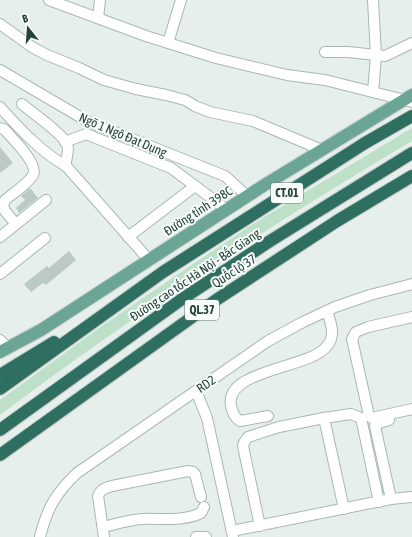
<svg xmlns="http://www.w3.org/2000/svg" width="412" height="537" viewBox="0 0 412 537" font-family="'Asap Condensed',sans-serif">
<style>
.green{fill:#bfe0c8}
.building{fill:#bbcac4}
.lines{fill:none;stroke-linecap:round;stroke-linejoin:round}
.minor-casing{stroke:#a8b8b2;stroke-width:12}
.major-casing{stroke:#c2cac8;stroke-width:14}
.highway-casing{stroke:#c2cac8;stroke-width:14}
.minor{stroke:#fff;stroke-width:10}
.major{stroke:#6aa596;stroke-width:12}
.highway{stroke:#2f6f62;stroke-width:12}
.labels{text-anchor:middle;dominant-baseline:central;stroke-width:4;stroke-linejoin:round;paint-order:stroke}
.shield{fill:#f7fbf9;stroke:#637a73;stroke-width:1}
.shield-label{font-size:12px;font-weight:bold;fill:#24423a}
.street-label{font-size:13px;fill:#24423a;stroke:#f7fbf9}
</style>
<rect width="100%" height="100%" fill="#e6efeb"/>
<path class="green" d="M412,128V141C270,225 132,316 0,415V400L102,326L190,266L261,219Z"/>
<g class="building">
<polygon points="0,147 13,163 0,173"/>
<polygon points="30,188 38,198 19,213 16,208 25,200 21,196"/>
<polygon points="69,251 76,260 46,285 43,283 31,292 24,284 47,266 49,268"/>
</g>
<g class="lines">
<defs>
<g id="minor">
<polyline points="49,0 146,36 216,58 287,75 325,80 412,102"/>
<polyline points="373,0 376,56 373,92"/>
<polyline points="98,18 100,0"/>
<polyline points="0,24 32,47 47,55 79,68 104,80 136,89 166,95 185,100 195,106 210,112 253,121 322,150"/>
<polyline points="168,43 181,0"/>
<polyline points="325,52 348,52 385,56 412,43"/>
<polyline points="0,70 87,121 225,176 247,196"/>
<path d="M22,104C32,113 62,133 67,144C70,151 65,159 66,166L149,260"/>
<path d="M0,107C20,129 41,152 66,166"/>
<path d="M0,128L4,129C11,137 39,164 33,175C30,182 11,195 5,200L3,206L5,211L16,224"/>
<polyline points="65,142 86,134 171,168 226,209"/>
<polyline points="0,237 46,200"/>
<polyline points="128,237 195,186"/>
<polyline points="0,274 45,238"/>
<polyline points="412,317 368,327 356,332 352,339 369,416 372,418 412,409"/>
<polyline points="0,340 8,348"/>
<polyline points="196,391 207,418 233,537"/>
<path d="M268,416L240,421C234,417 233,413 231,406C224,369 310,369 327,346C336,336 331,323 327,311"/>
<polyline points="324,418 344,509"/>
<polyline points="389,420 379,423 375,426 391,499"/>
<polyline points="260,526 244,451 243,445 245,441 248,437 279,427 324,418 351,414 361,418 379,502"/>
<path d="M103,527C116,524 129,520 142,519C162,518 182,522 201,513L204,507"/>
<polyline points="232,531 391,499 412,497"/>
<path d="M40,537C47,508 56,493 77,473L268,341L303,322L335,307L370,295L412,284"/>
<path d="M104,537L98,496C101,489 105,488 112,486L188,471L193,472L195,474L201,497"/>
<polyline points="196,537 206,537"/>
</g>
<polyline id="major" points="0,352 41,330 266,184 412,95"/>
<g id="highway">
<polyline points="0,375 54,342"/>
<polyline points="0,389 163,272 365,143 412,116"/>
<polyline points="0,430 182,299 270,241 412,153"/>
<polyline points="0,455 216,300 337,221 412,176"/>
</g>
</defs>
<use href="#minor" class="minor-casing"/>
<use href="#major" class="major-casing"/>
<use href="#highway" class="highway-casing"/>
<use href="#minor" class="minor"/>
<use href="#major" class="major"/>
<use href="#highway" class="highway"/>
</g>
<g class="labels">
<g class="shield">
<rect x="271" y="183" width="32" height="20" rx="3"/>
<rect x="185" y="300" width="34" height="20" rx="3"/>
</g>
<g class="shield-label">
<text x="287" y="193">CT.01</text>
<text x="202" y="310">QL.37</text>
</g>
<g class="street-label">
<text transform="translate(123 135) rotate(23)">Ngõ 1 Ngô Đạt Dụng</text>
<text transform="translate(198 211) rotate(-33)">Đường tỉnh 398C</text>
<text transform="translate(234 271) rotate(-33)">Quốc lộ 37</text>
<text transform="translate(195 275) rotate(-34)">Đường cao tốc Hà Nội - Bắc Giang</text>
<text transform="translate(206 384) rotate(-35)">RD2</text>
</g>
</g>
<g transform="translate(28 28) rotate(343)" stroke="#f7fbf9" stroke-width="3" paint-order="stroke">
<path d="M0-3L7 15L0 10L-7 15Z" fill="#24423a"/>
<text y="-6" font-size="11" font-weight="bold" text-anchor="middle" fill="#24423a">B</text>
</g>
</svg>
